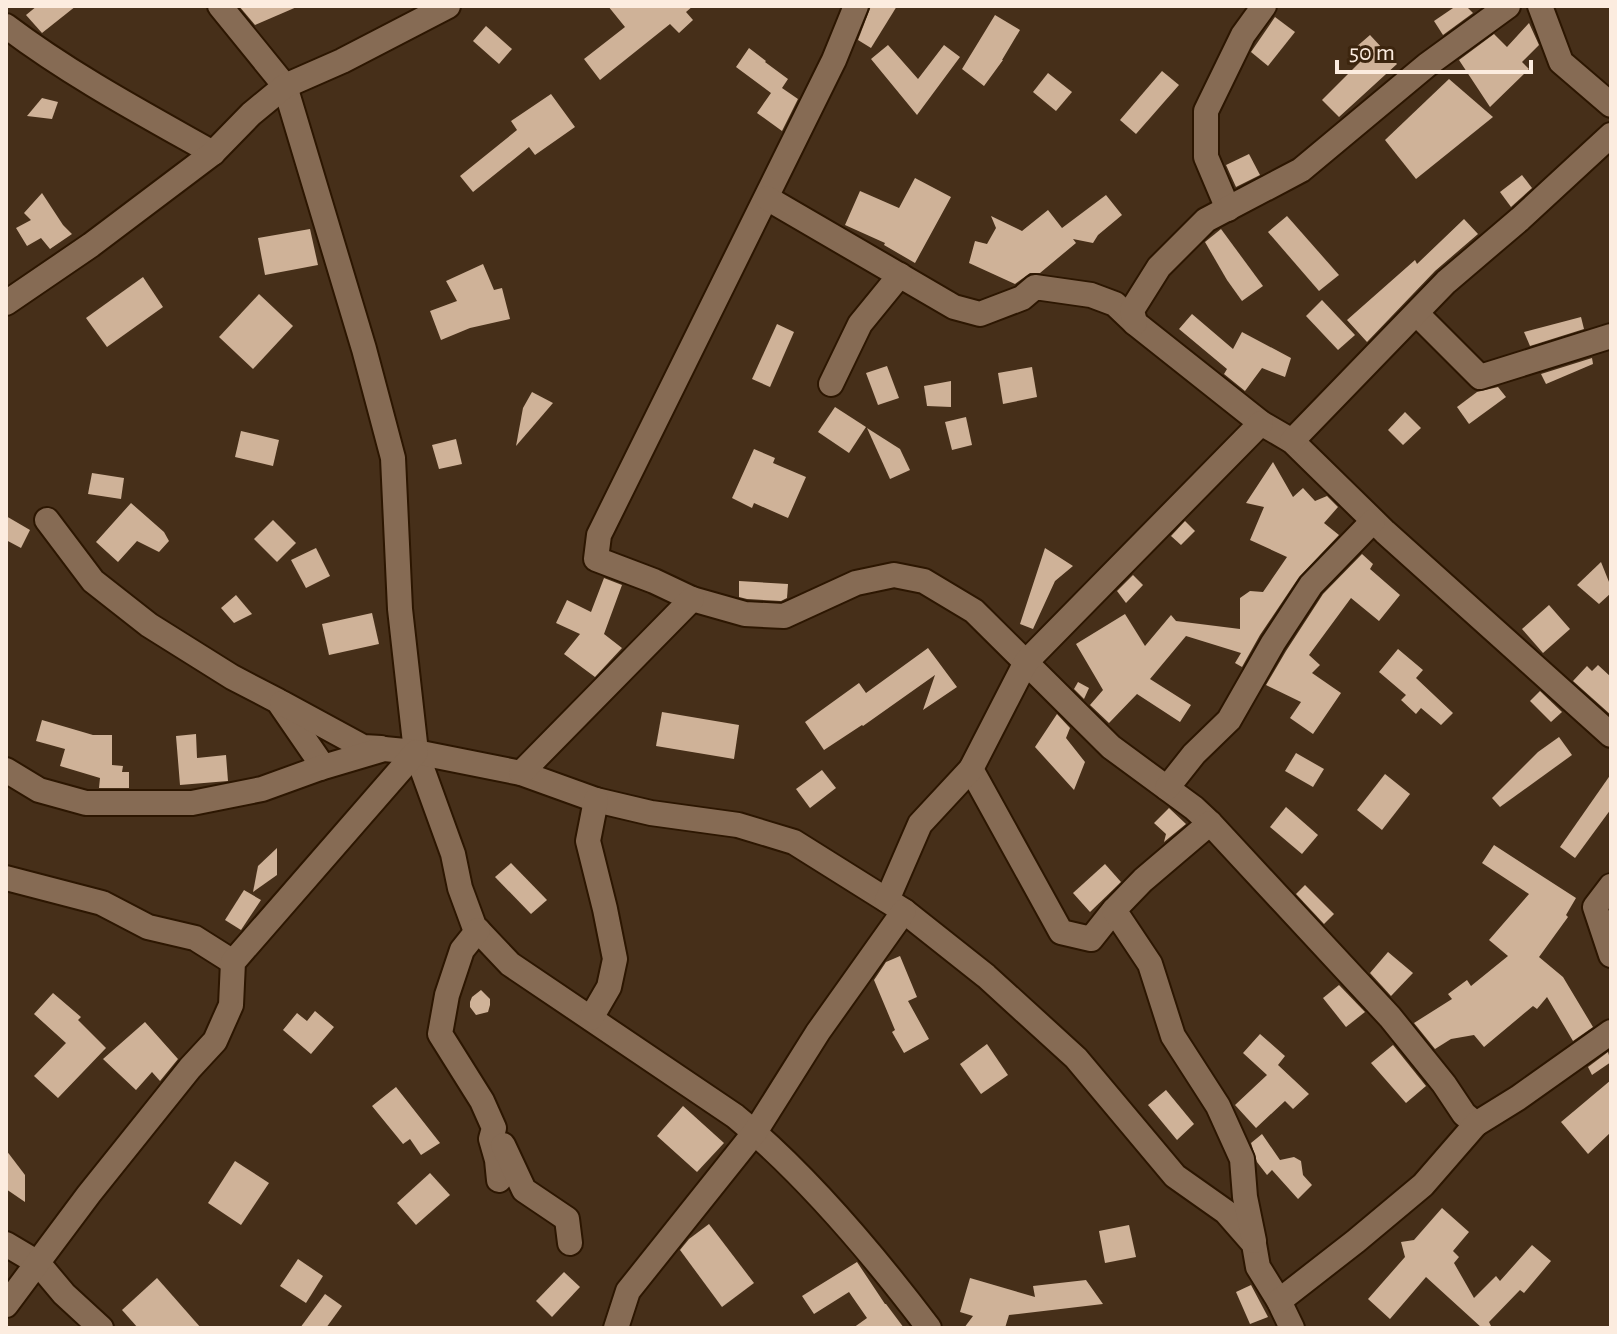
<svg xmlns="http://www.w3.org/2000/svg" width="1617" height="1334" viewBox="0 0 1617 1334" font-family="'Alegreya Sans',sans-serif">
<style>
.building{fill:#cfb298}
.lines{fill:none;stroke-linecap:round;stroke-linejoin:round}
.street-casing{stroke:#2c1601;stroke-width:28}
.street{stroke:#866b54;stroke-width:24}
</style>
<rect width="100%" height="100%" fill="#462f19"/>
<g class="building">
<polygon points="37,6 76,6 42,33 26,15"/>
<polygon points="239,6 299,6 255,25"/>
<polygon points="608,6 693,6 686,12 693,20 679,33 670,24 600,80 584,59 625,27"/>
<polygon points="871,6 897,6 871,48 858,40"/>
<polygon points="1456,6 1466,6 1473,13 1443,35 1434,21"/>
<polygon points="995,15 1020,30 1002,60 1003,60 984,86 962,69"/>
<polygon points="1275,17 1295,32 1268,66 1251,52"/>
<polygon points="1529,23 1539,45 1522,62 1529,69 1490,107 1459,60 1494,34 1507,47"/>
<polygon points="486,26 512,49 499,64 473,41"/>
<polygon points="1370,35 1397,64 1339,117 1322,100 1364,58 1355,48"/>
<polygon points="888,45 918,79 944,45 960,57 917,115 871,59"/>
<polygon points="749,48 766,61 765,62 788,79 782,88 798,99 782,131 757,113 771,93 736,67"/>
<polygon points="1162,71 1179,85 1136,134 1120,120"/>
<polygon points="1048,73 1072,92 1056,111 1033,92"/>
<polygon points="1449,79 1493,117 1416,179 1385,140"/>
<polygon points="551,94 575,127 535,155 529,147 473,192 460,176 517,130 511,121"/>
<polygon points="42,98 58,102 52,119 27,116"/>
<polygon points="1249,154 1260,175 1236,187 1226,165"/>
<polygon points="1522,175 1532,188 1511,207 1500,192"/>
<polygon points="915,178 951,197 915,263 884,245 885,243 845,225 860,191 899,208"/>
<polygon points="42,193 63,225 72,234 50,249 41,238 27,246 16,228 31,220 24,213"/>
<polygon points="1106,195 1122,215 1098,235 1093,243 1073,239 1076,243 1040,273 1030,273 1015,284 969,263 975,241 987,244 996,228 991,216 1022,231 1048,210 1062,228"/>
<polygon points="1287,216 1339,275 1319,291 1268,232"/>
<polygon points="1464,219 1478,234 1435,271 1367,342 1347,320 1415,260 1417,264"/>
<polygon points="310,229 318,265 265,275 258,238"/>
<polygon points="1221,229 1263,286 1242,301 1227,280 1205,242"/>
<polygon points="483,264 494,290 502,288 510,319 470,328 441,340 430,311 457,301 446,281"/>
<polygon points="143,277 163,307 107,347 86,318"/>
<polygon points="259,294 293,326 253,369 219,337"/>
<polygon points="1322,300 1355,335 1338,350 1306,316"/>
<polygon points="1192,314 1233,349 1242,332 1291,358 1285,377 1262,368 1245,391 1224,374 1227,369 1179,329"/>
<polygon points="1581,317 1584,329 1530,346 1524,332"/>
<polygon points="777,324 794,332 770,387 752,379"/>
<polygon points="1592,358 1593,364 1546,384 1541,374"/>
<polygon points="887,366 899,398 878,405 866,373"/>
<polygon points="1032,367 1037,397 1003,404 998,373"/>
<polygon points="951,381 951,407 927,406 924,386"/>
<polygon points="1498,387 1506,397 1469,424 1457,407 1477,392"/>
<polygon points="532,392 553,403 516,446 523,408"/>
<polygon points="835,407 866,427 849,453 818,432"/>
<polygon points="1405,412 1421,428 1403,445 1388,430"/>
<polygon points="966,417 972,445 952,450 945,422"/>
<polygon points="867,428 900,449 910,470 890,479"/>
<polygon points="241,431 279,440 273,466 235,457"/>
<polygon points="456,439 462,464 439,469 432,445"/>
<polygon points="754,449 775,458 773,463 806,477 788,518 754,503 752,508 732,498"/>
<polygon points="1273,462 1293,497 1303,488 1315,501 1327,496 1338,507 1324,523 1339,535 1299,577 1260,635 1242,667 1235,663 1241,653 1186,636 1150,679 1191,705 1180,722 1137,694 1109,723 1090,705 1103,690 1076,644 1125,614 1145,646 1171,615 1176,621 1240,629 1240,598 1250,591 1263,592 1287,557 1250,540 1264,507 1246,503"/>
<polygon points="92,473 124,478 121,499 88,494"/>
<polygon points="131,503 164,532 169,541 159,552 137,541 118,562 96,542"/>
<polygon points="6,516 30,530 21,548 6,540"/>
<polygon points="273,520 296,543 277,562 254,539"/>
<polygon points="1185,521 1195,531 1181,545 1171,536"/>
<polygon points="316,548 330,576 306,588 291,560"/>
<polygon points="1045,548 1073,566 1055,581 1033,629 1020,624"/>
<polygon points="1362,554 1373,564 1370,569 1400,595 1379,621 1351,598 1309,655 1320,665 1312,673 1341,693 1313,734 1290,718 1301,702 1266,685 1286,651 1323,594"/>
<polygon points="1601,562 1611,587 1611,593 1599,604 1577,585"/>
<polygon points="1133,575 1143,585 1126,603 1117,591"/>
<polygon points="604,578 622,585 604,634 622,648 595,677 564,654 580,634 556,623 567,600 591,612"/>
<polygon points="739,581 788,584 787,598 781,601 747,599 739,597"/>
<polygon points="236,595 252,614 234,623 221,608"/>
<polygon points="1549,605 1570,629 1543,653 1522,629"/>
<polygon points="372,613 379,644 329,655 322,624"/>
<polygon points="928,648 957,687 923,710 935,675 863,726 862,725 824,750 805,722 859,683 866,693"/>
<polygon points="1398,649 1423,670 1416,678 1453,713 1441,725 1421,708 1416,714 1401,700 1406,695 1379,672"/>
<polygon points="1598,665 1611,677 1611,715 1573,681 1587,666 1592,671"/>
<polygon points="1078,682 1089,688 1084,699 1074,689"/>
<polygon points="1540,691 1562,712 1551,722 1530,701"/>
<polygon points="662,712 739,725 734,759 656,746"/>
<polygon points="1057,714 1070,728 1066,738 1085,762 1074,790 1035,747"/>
<polygon points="42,720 93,735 112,735 112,765 123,766 122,772 129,772 129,788 99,788 100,778 60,766 65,749 36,741"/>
<polygon points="196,734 197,758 226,755 228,781 180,785 176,736"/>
<polygon points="1559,737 1572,755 1500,807 1492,798 1538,752"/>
<polygon points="1296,753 1324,769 1313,787 1285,771"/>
<polygon points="822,770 836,788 810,808 796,789"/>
<polygon points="1385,774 1410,794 1382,830 1357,810"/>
<polygon points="1611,774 1611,809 1575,858 1560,847"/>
<polygon points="1286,807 1318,835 1302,854 1270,827"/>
<polygon points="1169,808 1186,824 1164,842 1166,834 1154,823"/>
<polygon points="1494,845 1576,898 1566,915 1568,917 1539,957 1563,977 1593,1027 1573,1041 1547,997 1537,1009 1533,1006 1484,1047 1474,1035 1451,1039 1435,1049 1414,1023 1452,999 1448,994 1467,980 1471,986 1508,956 1489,940 1529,894 1482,863"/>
<polygon points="277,848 277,875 253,892 258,866"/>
<polygon points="511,863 547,900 531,914 495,877"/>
<polygon points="1105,864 1121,882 1090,912 1073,893"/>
<polygon points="1305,885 1334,914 1324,924 1296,894"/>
<polygon points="244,890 261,900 241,930 225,920"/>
<polygon points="1388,952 1413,973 1391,996 1370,973"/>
<polygon points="900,956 917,997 908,1001 929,1039 904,1053 892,1032 895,1030 874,980 886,962"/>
<polygon points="1339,985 1365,1012 1346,1027 1323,998"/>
<polygon points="481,990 490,999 490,1005 488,1012 476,1015 470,1007 470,1002 472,997"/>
<polygon points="53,993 81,1017 78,1020 106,1048 58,1098 34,1076 66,1043 34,1014"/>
<polygon points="315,1011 334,1027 311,1054 283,1030 297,1013 307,1021"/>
<polygon points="145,1022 178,1059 160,1081 152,1072 136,1090 103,1059"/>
<polygon points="1260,1034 1285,1056 1278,1065 1309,1094 1293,1109 1285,1101 1256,1128 1235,1105 1267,1075 1243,1053"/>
<polygon points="987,1044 1008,1075 981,1094 960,1064"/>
<polygon points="1393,1045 1426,1086 1406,1103 1371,1063"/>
<polygon points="1608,1052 1611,1062 1592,1075 1588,1067"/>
<polygon points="1611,1080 1611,1132 1588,1154 1561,1122"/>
<polygon points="396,1087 440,1143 421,1155 410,1139 403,1144 372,1106"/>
<polygon points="1166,1090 1194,1124 1177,1140 1148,1105"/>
<polygon points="683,1106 724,1143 697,1172 657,1136"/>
<polygon points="1262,1134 1280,1160 1294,1157 1301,1161 1303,1175 1312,1185 1298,1199 1272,1170 1267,1175 1257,1162 1251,1143"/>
<polygon points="6,1150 25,1175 25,1202 6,1189"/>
<polygon points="235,1161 269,1183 241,1225 208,1203"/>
<polygon points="430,1173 450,1195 416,1225 397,1203"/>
<polygon points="1442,1208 1469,1232 1453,1251 1459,1257 1454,1263 1474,1298 1496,1276 1500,1281 1532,1245 1551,1261 1524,1293 1520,1290 1489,1322 1492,1328 1482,1328 1426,1277 1390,1319 1368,1299 1405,1257 1401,1242 1414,1240"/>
<polygon points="709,1224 754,1283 722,1307 680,1250 689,1239"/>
<polygon points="1129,1225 1136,1257 1105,1263 1099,1231"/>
<polygon points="298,1259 323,1276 306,1303 280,1286"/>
<polygon points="857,1262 885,1304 886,1304 904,1328 853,1328 867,1318 849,1292 814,1314 802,1296"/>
<polygon points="564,1272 580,1287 552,1317 536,1301"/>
<polygon points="157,1278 201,1328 138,1328 122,1310"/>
<polygon points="970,1278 1035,1297 1033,1286 1086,1280 1103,1304 1009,1315 1005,1328 964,1328 973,1316 960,1312"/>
<polygon points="1251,1285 1268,1317 1250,1324 1236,1292"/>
<polygon points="325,1294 342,1306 326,1328 300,1328"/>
</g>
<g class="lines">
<defs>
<g id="street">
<path d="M220,6L285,86L364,349L393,458L400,609L416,752L453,854L460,888L474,926L510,964L735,1116C807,1175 873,1254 929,1328"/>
<polyline points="856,6 834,60 599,535 596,559 654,581 692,599 745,614 784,616 856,583 894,575 924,581 974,611 1111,747 1194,808 1210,823 1390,1017 1444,1084 1464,1114 1476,1124"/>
<polyline points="1540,6 1561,62 1611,105"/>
<path d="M6,26C71,75 142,113 213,153"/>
<polyline points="767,198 954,307 980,314 1022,298 1035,287 1091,295 1115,304 1135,323 1261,423 1292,441 1385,532 1611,735"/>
<polyline points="1228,209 1206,157 1206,111 1243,35 1264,6"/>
<polyline points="6,303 91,245 213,153 251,114 285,86 342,61 448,6"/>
<polyline points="1417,314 1480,377 1611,336"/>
<polyline points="1135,323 1132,310 1159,267 1206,220 1301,170 1427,65 1508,6"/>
<polyline points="831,384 860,324 900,275"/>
<polyline points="1292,441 1446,282 1520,219 1611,135"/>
<polyline points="47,520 93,581 149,625 232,677 278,701 322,765 320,768"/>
<polyline points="282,703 363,747 381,748"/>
<polyline points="971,769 1061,932 1091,939 1114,910"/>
<polyline points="6,770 39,790 86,803 192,803 262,789 320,768 384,749 416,752 521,773 596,800 651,813 738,825 794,842 904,911 986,976 1076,1058 1175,1176 1226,1212 1254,1244 1258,1267 1279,1301 1292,1328"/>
<polyline points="521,773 692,599"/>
<polyline points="1167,788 1194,754 1229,720 1273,643 1311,585 1373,521"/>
<polyline points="1210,823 1143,880 1114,910 1150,964 1173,1036 1218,1106 1242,1159 1245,1197 1254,1241"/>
<polyline points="6,878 102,903 148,927 195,938 233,962"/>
<polyline points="1611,886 1595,907 1611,955"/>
<polyline points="887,900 920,824 971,769 1026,662 1261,423"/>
<polyline points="478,930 462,950 447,995 440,1034 482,1101 494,1128 491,1139 497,1160 499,1180"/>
<polyline points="591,1018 609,987 615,959 605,909 588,841 596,800"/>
<polyline points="503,1145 524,1190 567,1219 570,1243"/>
<polyline points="6,1244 38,1263 64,1294 101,1328"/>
<polyline points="1279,1301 1356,1241 1423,1185 1476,1124 1518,1098 1611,1032"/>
<polyline points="6,1305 89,1194 190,1068 215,1041 231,1005 233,962 416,752"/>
<polyline points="616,1328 628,1291 755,1132 818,1032 904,911"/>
</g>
</defs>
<use href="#street" class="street-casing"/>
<use href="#street" class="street"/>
</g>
<rect width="1617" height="1334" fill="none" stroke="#fcecdf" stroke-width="16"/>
<path d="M1337 60v12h194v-12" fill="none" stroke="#fcecdf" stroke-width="4"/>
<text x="1349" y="60" font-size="24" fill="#fcecdf" stroke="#3c250e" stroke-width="6" paint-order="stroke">50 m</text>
</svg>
